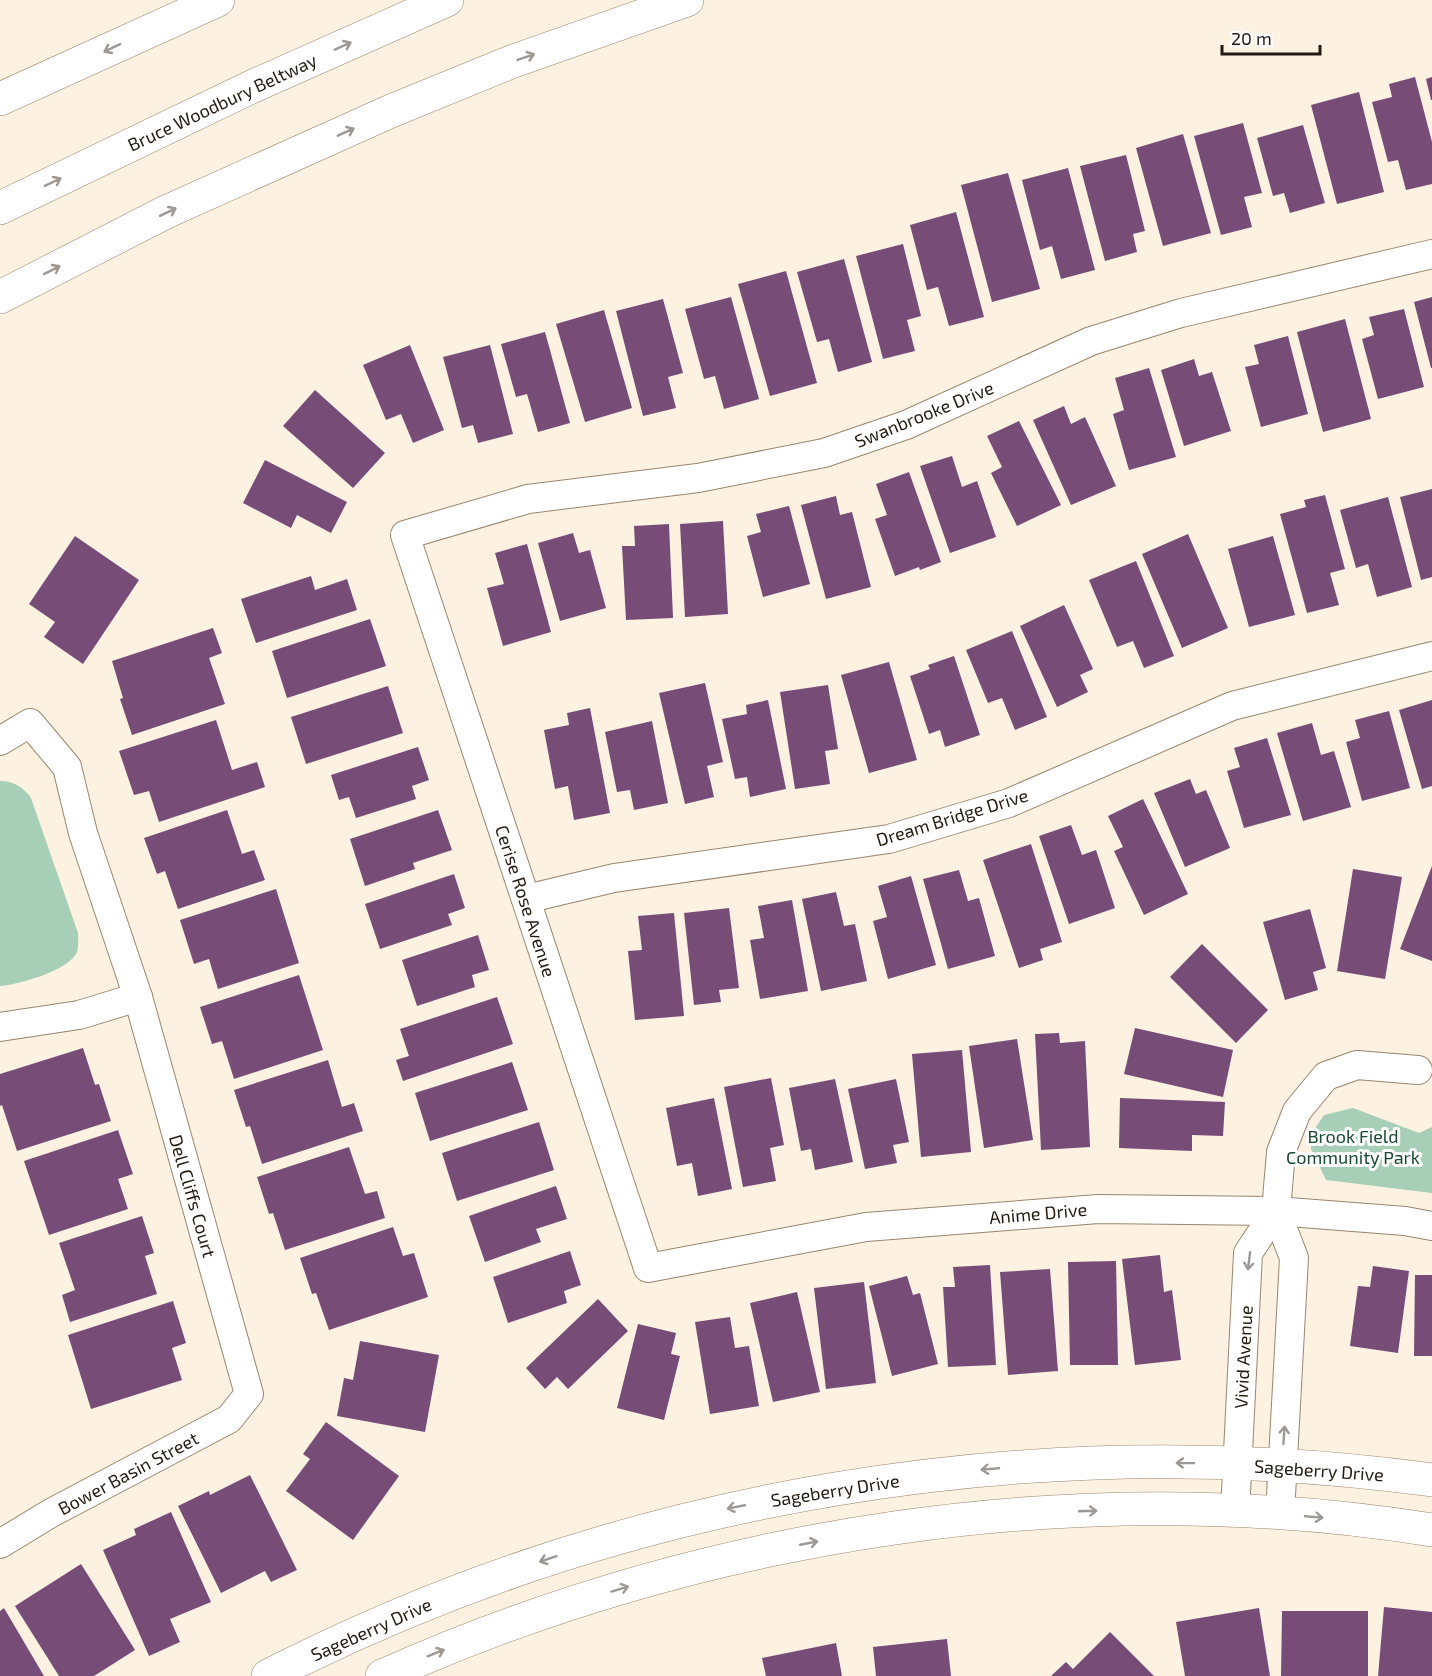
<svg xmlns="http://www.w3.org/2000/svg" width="1432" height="1676" viewBox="0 0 1432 1676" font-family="'Exo 2',sans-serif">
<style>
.green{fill:#a7cfb7}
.building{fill:#774c77}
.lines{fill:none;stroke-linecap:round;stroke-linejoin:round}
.street-casing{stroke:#98866f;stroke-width:30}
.secondary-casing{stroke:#98866f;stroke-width:34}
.highway-casing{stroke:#98866f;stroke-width:34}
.street{stroke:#fff;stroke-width:28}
.secondary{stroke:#fff;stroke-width:33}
.highway{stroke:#fff;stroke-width:33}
.oneway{stroke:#9c9894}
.labels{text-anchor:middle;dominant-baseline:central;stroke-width:6;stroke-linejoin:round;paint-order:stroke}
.street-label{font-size:18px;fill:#231b12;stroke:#fff}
.park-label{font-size:18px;fill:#184930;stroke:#fff}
</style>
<rect width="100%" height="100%" fill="#fdf1e2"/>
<g class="green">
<path d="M0,781C14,781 23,787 31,798L78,933C78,938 79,947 77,952C70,970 18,985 0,986Z"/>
<polygon points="1353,1108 1419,1133 1432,1127 1432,1193 1326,1180 1311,1149 1312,1133 1324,1115"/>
</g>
<g class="building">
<polygon points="1415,77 1432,142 1432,184 1406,190 1398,160 1388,162 1372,102 1392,97 1389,84"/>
<polygon points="1432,77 1432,100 1431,100 1426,79"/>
<polygon points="1359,92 1384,192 1337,204 1311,105"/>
<polygon points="1243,123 1262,193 1244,197 1252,227 1221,235 1194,136"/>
<polygon points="1303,125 1325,203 1290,213 1284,193 1273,196 1257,138"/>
<polygon points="1183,134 1211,233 1163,246 1136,148"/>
<polygon points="1126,155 1145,231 1133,234 1137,252 1105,261 1080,166"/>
<polygon points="1068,168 1095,270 1061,279 1052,246 1040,250 1022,180"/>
<polygon points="1008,173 1040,289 992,302 961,185"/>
<polygon points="956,212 984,317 949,326 938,287 927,290 910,225"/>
<polygon points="903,244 921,316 907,320 915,351 883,359 856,256"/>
<polygon points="844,259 872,362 838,372 829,339 817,342 797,272"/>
<polygon points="786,271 817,383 770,396 738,284"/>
<polygon points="731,297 759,399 724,409 715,376 704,379 685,309"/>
<polygon points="1432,297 1432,368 1431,368 1414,302"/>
<polygon points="663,299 683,373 668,377 676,408 643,416 616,311"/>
<polygon points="1404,309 1424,387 1378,399 1362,339 1374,335 1369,317"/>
<polygon points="604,310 632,408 585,422 556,324"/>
<polygon points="1345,319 1371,419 1323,432 1297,332"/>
<polygon points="545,332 570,423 538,432 527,394 516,397 501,344"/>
<polygon points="1288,336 1308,414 1261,427 1245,367 1259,364 1254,345"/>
<polygon points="410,345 444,430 413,443 401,414 386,420 363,365"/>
<polygon points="490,345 513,434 478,443 473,425 462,428 443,357"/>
<polygon points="1194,359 1199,376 1212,372 1231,431 1184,446 1161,370"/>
<polygon points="1149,368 1176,457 1129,470 1113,414 1124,410 1115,378"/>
<polygon points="315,390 385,453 353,488 283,426"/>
<polygon points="1064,406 1071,424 1085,417 1116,486 1071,505 1033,420"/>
<polygon points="1019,421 1061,505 1017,526 991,473 1002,467 987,436"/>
<polygon points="952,456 962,487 977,481 996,537 950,553 920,466"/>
<polygon points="265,460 347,502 331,533 297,515 291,528 243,503"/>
<polygon points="909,472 941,562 920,570 919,567 895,576 875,519 887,515 876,484"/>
<polygon points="1432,489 1432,577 1421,580 1400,497"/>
<polygon points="1325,495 1345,569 1330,573 1339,605 1307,613 1280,514 1306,507 1304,500"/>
<polygon points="836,496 840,515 852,512 871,587 826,599 801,505"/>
<polygon points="1388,497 1412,587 1377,597 1368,564 1356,568 1340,510"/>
<polygon points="789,506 810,584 763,597 747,536 761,532 756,514"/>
<polygon points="723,521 728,614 685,617 680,524"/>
<polygon points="669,524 673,618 626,620 622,546 635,546 634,526"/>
<polygon points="573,533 579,553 590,550 606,608 560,621 538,543"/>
<polygon points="1188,534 1228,628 1182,648 1142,554"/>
<polygon points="75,536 139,580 83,664 44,637 55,622 29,604"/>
<polygon points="1273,536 1295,615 1249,627 1228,549"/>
<polygon points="527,544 551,632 503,646 487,588 504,584 495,553"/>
<polygon points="1136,561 1174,656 1144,668 1133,641 1117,647 1089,580"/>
<polygon points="311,576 315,590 347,579 357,610 256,643 241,599"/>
<polygon points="1064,605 1093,669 1080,675 1088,692 1057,707 1020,626"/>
<polygon points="370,619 386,666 287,698 272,651"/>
<polygon points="213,628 222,653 209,658 225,704 132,735 120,699 123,698 112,661"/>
<polygon points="1012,631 1047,717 1015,730 1002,698 988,703 966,650"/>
<polygon points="954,656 980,735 945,747 940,730 929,734 910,676 930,669 928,665"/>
<polygon points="889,662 917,760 869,773 841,675"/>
<polygon points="705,683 723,762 707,766 714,797 685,804 659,693"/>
<polygon points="828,685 838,749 825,751 830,784 795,789 780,692"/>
<polygon points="388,686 403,733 306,764 291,717"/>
<polygon points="768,700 786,789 750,797 747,777 735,779 722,719 747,714 746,705"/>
<polygon points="1432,700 1432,786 1422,789 1399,710"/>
<polygon points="590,708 610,813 574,820 568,786 555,789 544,730 569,725 567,713"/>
<polygon points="1389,711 1410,788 1362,801 1346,742 1360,738 1355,720"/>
<polygon points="216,720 232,770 257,762 265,787 159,822 149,791 134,795 119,751"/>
<polygon points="652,721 668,803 634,810 630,790 617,792 605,732"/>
<polygon points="1312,723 1321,755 1334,751 1351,807 1303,821 1277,733"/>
<polygon points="1267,738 1291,815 1244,828 1227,771 1240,767 1234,748"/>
<polygon points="418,747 429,780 412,786 416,799 356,818 349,797 339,800 331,775"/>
<polygon points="1190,779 1196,794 1206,790 1230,848 1185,867 1154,793"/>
<polygon points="1143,799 1188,894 1144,915 1114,851 1123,847 1108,816"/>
<polygon points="227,810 242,854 254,850 265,880 178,909 165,871 157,874 144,838"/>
<polygon points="438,810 452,850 413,863 415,869 365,886 350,839"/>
<polygon points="1071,825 1082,855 1096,850 1115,908 1069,924 1039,836"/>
<polygon points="1031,844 1062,942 1040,949 1043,960 1019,968 983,860"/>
<polygon points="1432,866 1432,961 1400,949"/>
<polygon points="1353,869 1402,877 1385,979 1337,971"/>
<polygon points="959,870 968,901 979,898 995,956 948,969 923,879"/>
<polygon points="454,874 465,908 448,914 452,925 380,949 365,904"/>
<polygon points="911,876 936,965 888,979 873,921 887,917 878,886"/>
<polygon points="276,889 299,963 218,989 209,959 194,964 180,920"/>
<polygon points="836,892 844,926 855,924 867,981 821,991 802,899"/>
<polygon points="792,900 808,991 760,999 750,940 764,938 758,906"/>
<polygon points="729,908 739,988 719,990 721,1002 694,1005 684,913"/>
<polygon points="1310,909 1326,968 1313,972 1318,990 1285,1000 1263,922"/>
<polygon points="674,913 684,1016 635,1020 628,951 642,950 638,916"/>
<polygon points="478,935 489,970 472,975 475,987 417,1006 402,960"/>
<polygon points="1202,944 1268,1010 1236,1043 1170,977"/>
<polygon points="299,975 323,1050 234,1079 222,1041 212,1044 200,1007"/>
<polygon points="497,997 513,1044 403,1081 396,1060 409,1056 400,1029"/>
<polygon points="1135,1028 1233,1050 1223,1097 1124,1074"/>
<polygon points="1059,1033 1060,1043 1085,1041 1090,1147 1041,1150 1035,1034"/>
<polygon points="1017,1039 1033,1140 984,1148 969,1046"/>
<polygon points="83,1048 95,1085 99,1084 111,1121 17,1151 2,1105 0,1106 0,1074"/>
<polygon points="962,1050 971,1152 921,1157 912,1054"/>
<polygon points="328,1060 342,1107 354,1103 363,1131 262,1164 250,1126 246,1127 234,1090"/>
<polygon points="512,1062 528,1110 430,1141 415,1093"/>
<polygon points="771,1078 784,1145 770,1148 776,1181 743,1187 724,1087"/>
<polygon points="835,1079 853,1162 815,1170 811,1149 801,1151 789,1088"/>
<polygon points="896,1079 909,1142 893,1145 897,1163 865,1169 848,1089"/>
<polygon points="714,1098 732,1189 698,1196 692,1163 677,1166 666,1108"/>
<polygon points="1120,1098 1225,1102 1223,1136 1192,1135 1192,1151 1119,1148"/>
<polygon points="539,1122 554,1170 457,1201 442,1153"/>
<polygon points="118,1130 133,1174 118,1179 128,1209 49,1235 24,1161"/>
<polygon points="349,1147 365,1194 377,1191 385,1218 285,1250 273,1213 269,1214 257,1177"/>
<polygon points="556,1186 567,1219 536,1229 541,1242 485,1262 469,1216"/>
<polygon points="142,1216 154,1253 145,1256 157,1294 70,1322 62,1295 75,1290 59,1243"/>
<polygon points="393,1227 403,1256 414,1253 428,1297 329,1330 316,1293 312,1294 300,1258"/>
<polygon points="570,1251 581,1285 564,1291 567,1303 508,1323 493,1277"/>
<polygon points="1160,1255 1164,1292 1172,1290 1181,1360 1135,1365 1122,1259"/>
<polygon points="1116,1261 1118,1365 1070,1365 1068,1262"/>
<polygon points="990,1265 996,1365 948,1367 943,1287 955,1287 953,1267"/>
<polygon points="1373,1266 1409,1271 1398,1353 1350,1346 1358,1286 1370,1287"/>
<polygon points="1050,1269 1058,1371 1008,1375 1000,1272"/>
<polygon points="1415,1275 1432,1275 1432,1356 1414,1356"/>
<polygon points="907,1276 913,1295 920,1293 938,1364 892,1376 869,1286"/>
<polygon points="864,1282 876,1383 826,1389 814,1288"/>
<polygon points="797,1292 820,1392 773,1402 750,1303"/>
<polygon points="598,1299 628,1331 568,1389 557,1377 545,1389 526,1368"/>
<polygon points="173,1301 186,1343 172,1348 182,1380 91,1409 68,1335"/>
<polygon points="730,1317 735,1348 749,1346 759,1406 710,1414 695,1322"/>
<polygon points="638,1324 676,1333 671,1354 680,1356 664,1420 617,1408"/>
<polygon points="360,1341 439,1355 425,1432 337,1416 344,1378 353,1380"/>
<polygon points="326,1422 399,1476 353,1540 286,1491 310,1459 303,1454"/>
<polygon points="250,1475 297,1570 271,1582 265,1571 221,1593 178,1506 209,1491 210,1495"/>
<polygon points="171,1512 211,1602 170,1619 180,1642 149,1656 103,1550 136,1535 134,1529"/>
<polygon points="81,1564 135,1650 94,1676 59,1676 15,1606"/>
<polygon points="1384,1607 1432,1612 1432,1676 1378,1676"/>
<polygon points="4,1608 44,1676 0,1676 0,1611"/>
<polygon points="1259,1608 1270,1676 1185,1676 1176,1622"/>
<polygon points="1282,1611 1368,1611 1368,1676 1281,1676"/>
<polygon points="1110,1632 1154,1676 1051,1676 1066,1662 1073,1669"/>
<polygon points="947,1639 951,1676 876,1676 873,1647"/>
<polygon points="836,1643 842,1676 766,1676 762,1658"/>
</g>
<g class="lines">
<defs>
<g id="street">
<polyline points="1432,254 1181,313 1091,341 906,425 824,453 698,478 528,499 405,535 648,1268 866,1227 1098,1209 1276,1211 1405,1221 1432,1226"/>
<polyline points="0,741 30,723 67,767 83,833 138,997 79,1015 0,1027"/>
<polyline points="526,899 614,878 889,839 1009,803 1232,706 1432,656"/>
<polyline points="1235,1512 1248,1253 1276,1211"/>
<polyline points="1280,1514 1294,1258 1276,1211 1281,1152 1297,1111 1326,1076 1357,1065 1418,1070"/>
<polyline points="0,1544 51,1513 229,1419 249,1394 138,997"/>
</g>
<g id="secondary">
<path d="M268,1676C625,1493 1035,1426 1432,1480"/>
<path d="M382,1676C707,1531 1080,1474 1432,1530"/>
</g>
<g id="highway">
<polyline points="0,99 218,0"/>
<polyline points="0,208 249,88 447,0"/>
<polyline points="0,297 166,212 391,111 511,62 687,0"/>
</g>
</defs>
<use href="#street" class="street-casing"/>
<use href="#secondary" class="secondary-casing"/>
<use href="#highway" class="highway-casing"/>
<use href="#street" class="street"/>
<use href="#secondary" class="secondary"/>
<use href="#highway" class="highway"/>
</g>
<defs><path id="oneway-shaft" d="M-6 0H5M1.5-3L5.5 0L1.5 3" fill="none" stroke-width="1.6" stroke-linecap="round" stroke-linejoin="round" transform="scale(1.5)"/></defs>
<g class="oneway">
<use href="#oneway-shaft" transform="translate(343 46) rotate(-24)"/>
<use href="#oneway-shaft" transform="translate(112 48) rotate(155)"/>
<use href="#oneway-shaft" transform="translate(526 57) rotate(-19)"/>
<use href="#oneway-shaft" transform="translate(346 132) rotate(-24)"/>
<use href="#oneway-shaft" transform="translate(53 182) rotate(-26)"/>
<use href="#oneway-shaft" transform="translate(168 212) rotate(-25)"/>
<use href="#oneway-shaft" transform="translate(52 270) rotate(-27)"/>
<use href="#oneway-shaft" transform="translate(1249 1261) rotate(97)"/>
<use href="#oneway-shaft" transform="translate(1284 1435) rotate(-86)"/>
<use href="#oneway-shaft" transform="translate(1185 1463) rotate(-179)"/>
<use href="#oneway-shaft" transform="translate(990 1469) rotate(175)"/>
<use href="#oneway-shaft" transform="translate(736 1507) rotate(169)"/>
<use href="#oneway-shaft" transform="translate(1088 1511) rotate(-2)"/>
<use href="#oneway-shaft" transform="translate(1314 1517) rotate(5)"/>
<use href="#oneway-shaft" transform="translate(809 1543) rotate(-11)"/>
<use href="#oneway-shaft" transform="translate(548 1559) rotate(161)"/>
<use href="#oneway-shaft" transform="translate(620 1589) rotate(-17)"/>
<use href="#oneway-shaft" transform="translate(436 1653) rotate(-22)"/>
</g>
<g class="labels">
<g class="street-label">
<text transform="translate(222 102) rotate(-25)">Bruce Woodbury Beltway</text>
<text transform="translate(924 414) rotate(-22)">Swanbrooke Drive</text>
<text transform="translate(952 817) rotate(-17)">Dream Bridge Drive</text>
<text transform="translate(526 901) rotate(72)">Cerise Rose Avenue</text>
<text transform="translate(193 1196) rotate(74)">Dell Cliffs Court</text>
<text transform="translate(1038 1213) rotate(-5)">Anime Drive</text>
<text transform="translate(1243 1357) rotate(-87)">Vivid Avenue</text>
<text transform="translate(1319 1470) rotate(4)">Sageberry Drive</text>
<text transform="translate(128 1473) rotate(-28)">Bower Basin Street</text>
<text transform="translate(835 1490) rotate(-9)">Sageberry Drive</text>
<text transform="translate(371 1629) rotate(-24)">Sageberry Drive</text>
</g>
<g class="park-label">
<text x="1353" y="1136">Brook Field<tspan x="1353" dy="21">Community Park</tspan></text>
</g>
</g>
<path d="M1222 45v9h98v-9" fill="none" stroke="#231b12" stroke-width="3"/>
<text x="1231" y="45" font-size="18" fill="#231b12" stroke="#ffffff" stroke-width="4.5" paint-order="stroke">20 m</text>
</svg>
